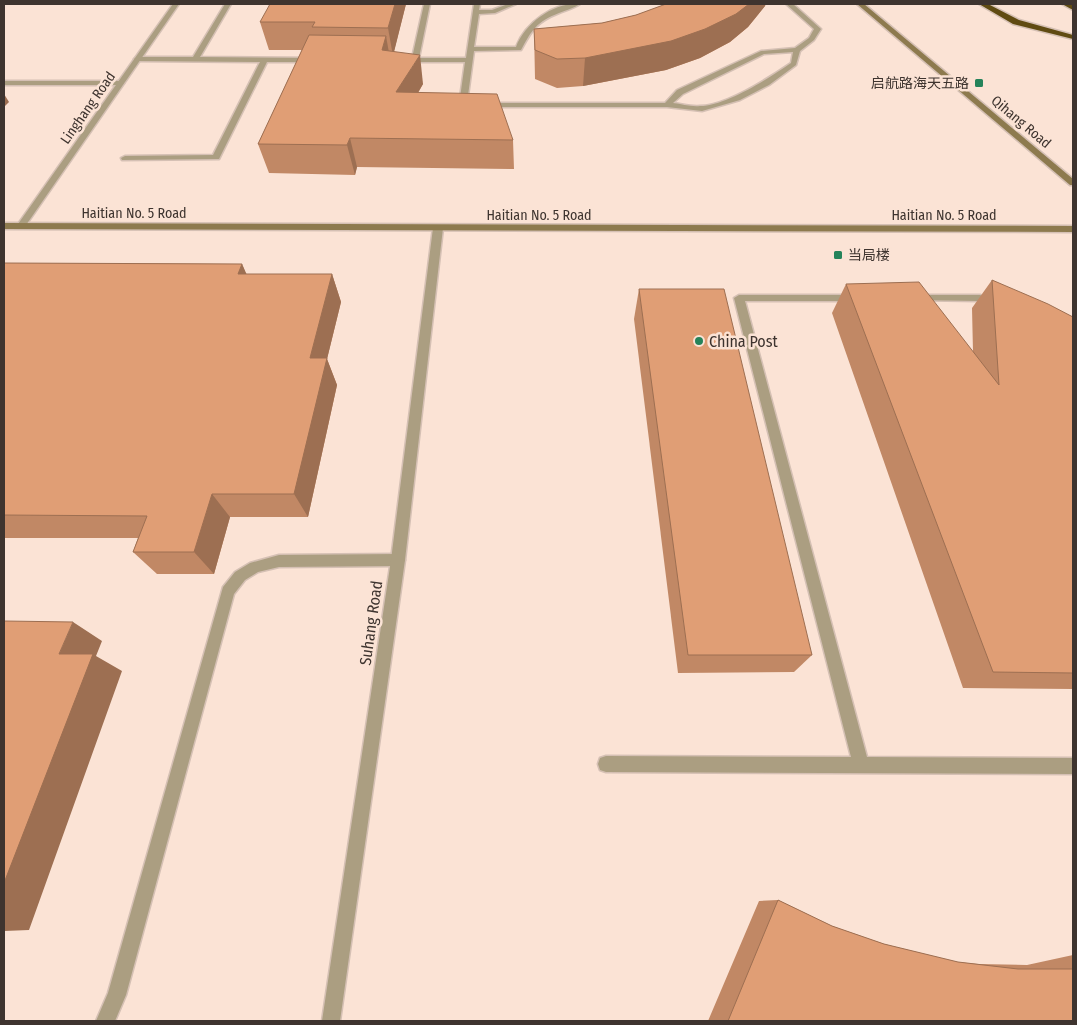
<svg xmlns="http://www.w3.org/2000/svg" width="1077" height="1025" viewBox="0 0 1077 1025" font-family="'Fira Sans Condensed','Noto Sans SC',sans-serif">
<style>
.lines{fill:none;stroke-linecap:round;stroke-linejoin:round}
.lane-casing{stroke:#d5c0b4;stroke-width:3}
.street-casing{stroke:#d5c0b4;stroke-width:3}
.secondary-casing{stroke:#d5c0b4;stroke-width:3}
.highway-casing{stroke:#d5c0b4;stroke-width:3}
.lane{fill:#ab9e81;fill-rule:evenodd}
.street{fill:#ab9e81;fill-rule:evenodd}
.secondary{fill:#8d7a4e;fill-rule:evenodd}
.highway{fill:#604b12;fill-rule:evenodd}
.wall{fill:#c18865}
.shaded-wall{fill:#9d6f52}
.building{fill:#e09e75;stroke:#9d6f52}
.poi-dot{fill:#25835a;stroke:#fbe3d5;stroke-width:2}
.labels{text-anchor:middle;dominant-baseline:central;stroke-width:5;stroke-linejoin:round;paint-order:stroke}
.far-poi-label{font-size:14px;fill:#3e342f;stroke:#fbe3d5;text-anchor:end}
.far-street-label{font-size:14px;fill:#3e342f;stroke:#fbe3d5}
.poi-label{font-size:16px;fill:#3e342f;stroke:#fbe3d5;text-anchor:start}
.street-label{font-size:16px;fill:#3e342f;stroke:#fbe3d5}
</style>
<rect width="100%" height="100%" fill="#fbe3d5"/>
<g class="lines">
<defs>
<g id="lane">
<polygon points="225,4 231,4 200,57 315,58 318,60 315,62 267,62 219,159 122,160 121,158 125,156 213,155 260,62 137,61 134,59 137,57 193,57"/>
<path d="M424,4H430L419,58H466L474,4H480L479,10H492L508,4H516L495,13L479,14L474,47H516C525,23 554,2 580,4C574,8 566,10 559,13C536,22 532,30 521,50L474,51L467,103H665L677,90L761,51L795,48L809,38L814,29L786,4H793L821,29L814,40L800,51L796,65L769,85L740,100L702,111L667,107H463L459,105L465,62H405L402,60L412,58ZM793,52L791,63C769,78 726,106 700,106C691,107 682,104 673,103L683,94L764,54Z"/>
<polygon points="4,81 120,81 124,83 120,85 4,85"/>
<polygon points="739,295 856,295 861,298 856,301 745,301 867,757 1073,758 1073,774 606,772 600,770 598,764 600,758 606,756 851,757 734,298"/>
<polygon points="916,295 980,295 999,302 1000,304 995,307 979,301 913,300 913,296"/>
<polygon points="398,554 403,556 405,560 403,564 398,566 279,567 258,572 245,580 234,594 126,995 115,1021 96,1021 108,993 223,587 235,572 250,563 279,555"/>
</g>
<g id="street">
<polygon points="173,4 179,4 24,228 18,228 18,224"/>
<polygon points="438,225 443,228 405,560 340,1021 322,1021 391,560 433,228"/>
</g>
<g id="secondary">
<polygon points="857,4 864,4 1073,179 1073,185 1070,185"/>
<polygon points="4,223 1073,226 1073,232 4,229"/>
</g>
<g id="highway">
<polygon points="979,4 988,4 1019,20 1073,35 1073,39 1013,24"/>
<polygon points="1062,4 1073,5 1073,10"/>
</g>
</defs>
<use href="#lane" class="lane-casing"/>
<use href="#street" class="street-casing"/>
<use href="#secondary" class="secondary-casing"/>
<use href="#highway" class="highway-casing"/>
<use href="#lane" class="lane"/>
<use href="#street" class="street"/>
<use href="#secondary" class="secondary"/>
<use href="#highway" class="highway"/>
</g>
<g class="wall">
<polygon points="406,4 394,51 423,84 418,93 513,140 514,169 357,167 355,175 269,173 258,144 302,50 269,50 260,22"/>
<polygon points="662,6 765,6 748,27 730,42 700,58 666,70 583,86 557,88 535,79 534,29 602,23 636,15"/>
<polygon points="4,263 242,264 246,274 332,274 341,302 327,359 337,385 308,517 230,517 214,574 157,574 133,552 138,538 4,538"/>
<polygon points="992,280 1073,317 1073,689 963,688 832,313 846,284 973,352 972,308"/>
<polygon points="639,289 812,655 794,672 678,673 634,319"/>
<polygon points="778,900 832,926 884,944 957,962 978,964 1027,965 1073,955 1073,1021 708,1021 759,901"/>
</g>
<g class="shaded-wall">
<polygon points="395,4 406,4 393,56 388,28"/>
<polygon points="749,4 766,4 765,6 748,27 730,42 700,58 666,70 583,86 585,58"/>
<polygon points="386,36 391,64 382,50"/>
<polygon points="420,55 423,84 401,121 396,92"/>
<polygon points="4,94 9,102 4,107"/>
<polygon points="350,138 357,167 355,175 347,145"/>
<polygon points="242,264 255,293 238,274"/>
<polygon points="332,274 341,302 327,359 337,385 308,517 294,494 310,358"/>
<polygon points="212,494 230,517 214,574 194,552"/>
<polygon points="73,622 102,641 96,656 122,671 29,930 4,931 4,883 59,654"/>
</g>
<g class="building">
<polygon points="270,4 395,4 388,28 312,27 315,22 260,22"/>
<polygon points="666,4 749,4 736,14 705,29 671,41 585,58 557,59 535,50 534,29 602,23 636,15"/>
<polygon points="309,35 386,36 382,50 420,55 396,92 497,94 513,140 350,138 347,145 258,144"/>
<polygon points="4,263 242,264 238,274 332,274 310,358 327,358 294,494 212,494 194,552 133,552 147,516 4,515"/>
<polygon points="992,280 1048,304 1073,317 1073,673 993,672 846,284 919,282 999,385"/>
<polygon points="639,289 724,289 812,655 688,655"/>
<polygon points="4,621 73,622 59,654 93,654 4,883"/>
<polygon points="778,900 832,926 884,944 958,962 1018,969 1073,969 1073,1021 728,1021"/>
</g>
<g class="poi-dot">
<rect x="974" y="78" width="10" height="10" rx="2.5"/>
<rect x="833" y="250" width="10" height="10" rx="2.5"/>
<circle cx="699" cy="341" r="5"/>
</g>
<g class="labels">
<g class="far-poi-label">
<text x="969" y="83">启航路海天五路</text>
<text x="848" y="255" text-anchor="start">当局楼</text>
</g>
<g class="far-street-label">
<text transform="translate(88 108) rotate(-55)">Linghang Road</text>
<text transform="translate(1021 122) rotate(40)">Qihang Road</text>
<text x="134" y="213">Haitian No. 5 Road</text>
<text x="539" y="215">Haitian No. 5 Road</text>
<text x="944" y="215">Haitian No. 5 Road</text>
</g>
<g class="poi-label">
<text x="709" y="341">China Post</text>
</g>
<g class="street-label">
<text transform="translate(371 623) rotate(-82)">Suhang Road</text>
</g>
</g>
<rect width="1077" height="1025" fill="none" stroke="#3e342f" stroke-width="10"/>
</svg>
